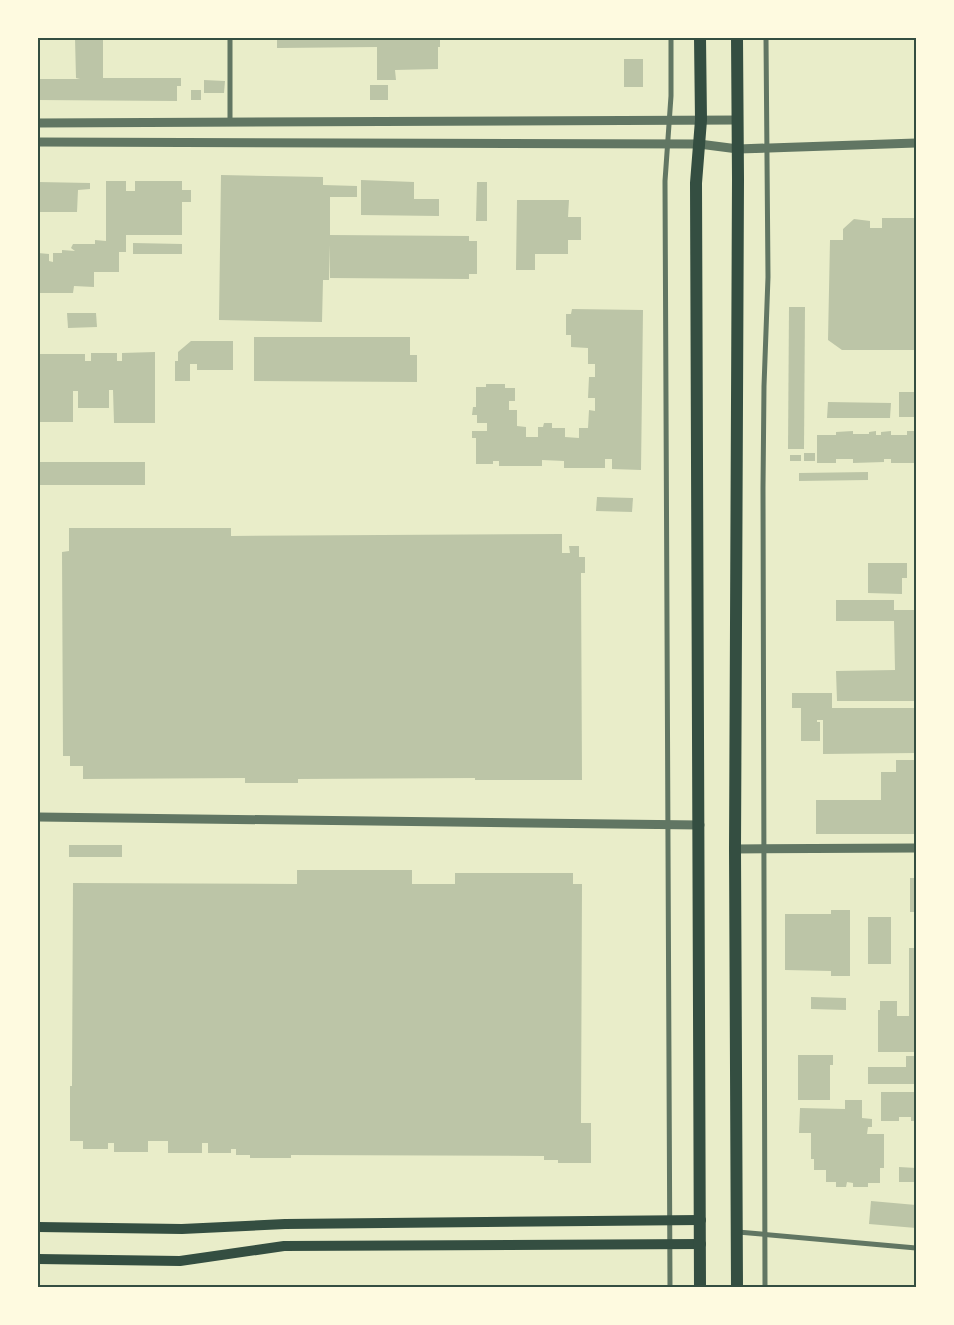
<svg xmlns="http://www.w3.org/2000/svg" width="954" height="1325" viewBox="0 0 954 1325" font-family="'Roboto Condensed',sans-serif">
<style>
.building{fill:#bcc5a7}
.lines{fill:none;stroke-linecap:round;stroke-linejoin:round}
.minor{stroke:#617663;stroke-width:5}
.tertiary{stroke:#617663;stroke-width:9}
.secondary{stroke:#344e41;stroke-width:10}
.primary{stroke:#344e41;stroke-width:12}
.neatline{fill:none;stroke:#344e41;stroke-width:2}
</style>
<rect width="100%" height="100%" fill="#e9edc9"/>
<g class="building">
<polygon points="75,38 103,38 103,78 181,78 181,86 177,86 177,101 38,100 38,79 80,79 76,78"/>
<polygon points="277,38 440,38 440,47 438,47 438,69 395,70 396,80 377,80 377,47 277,48"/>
<rect x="624" y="59" width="19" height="28"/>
<polygon points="204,80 225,81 224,93 204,93"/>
<rect x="370" y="85" width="18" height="15"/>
<rect x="191" y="90" width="10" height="10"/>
<polygon points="221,175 323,177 323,185 357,186 357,197 330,197 330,235 469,236 469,241 477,241 477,274 469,274 469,279 330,278 330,245 329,280 323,280 322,322 219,320"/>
<polygon points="361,180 414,182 414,199 439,199 439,216 361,215"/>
<polygon points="106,181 126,181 126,191 135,191 135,181 182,181 182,190 191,190 191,202 182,202 182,235 126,235 126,252 119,252 119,272 94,272 94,287 74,286 73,293 38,293 38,253 49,254 49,261 53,262 53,253 62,253 62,250 75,251 71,248 73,244 95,244 95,240 106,241"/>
<polygon points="38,182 90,183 90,189 78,190 77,212 38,212"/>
<polygon points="477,182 487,182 487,221 476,221"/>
<polygon points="517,200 569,200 568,217 581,217 581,240 568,240 568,254 535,254 535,270 516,270"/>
<polygon points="882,218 916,218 916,350 842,350 828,340 830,240 843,240 843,229 854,219 870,221 870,228 882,228"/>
<polygon points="133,243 182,244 182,254 133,254"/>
<polygon points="789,307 805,307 804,449 788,449"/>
<polygon points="572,309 643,310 641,470 612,469 612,459 605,459 605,468 564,468 564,461 542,460 542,466 499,466 499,461 493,461 493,464 476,464 476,438 472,438 472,431 487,431 487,423 477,423 477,415 472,415 473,407 476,407 476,387 486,387 486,384 505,384 505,388 515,388 515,401 509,401 509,410 517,410 517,426 526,427 526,437 538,437 538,427 543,427 544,423 552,423 552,428 565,428 565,437 579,438 579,428 588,428 589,410 595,411 595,398 588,398 589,377 595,377 595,364 588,364 588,348 571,347 571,335 566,335 566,314 571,314"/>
<polygon points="67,313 96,313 97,327 68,328"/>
<polygon points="254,337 410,337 410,355 417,355 417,382 254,381"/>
<polygon points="191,341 233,341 233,370 197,370 197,364 190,364 190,381 175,381 175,361 178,361 178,352"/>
<polygon points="155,352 155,423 114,423 113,390 109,390 109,408 78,408 78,391 73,391 73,422 38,422 38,354 85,354 85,361 91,361 91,353 117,353 117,361 122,361 122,353"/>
<rect x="899" y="392" width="17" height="25"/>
<polygon points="828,402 891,403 890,418 827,418"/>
<polygon points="853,431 853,434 869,434 869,432 876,431 876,435 881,435 881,432 891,431 891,435 907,435 907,431 915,431 915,435 916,435 916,463 891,463 891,459 884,459 884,462 853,463 853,459 836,459 836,463 817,463 817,435 836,435 836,432"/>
<rect x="804" y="453" width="11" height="8"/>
<rect x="790" y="455" width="11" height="6"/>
<rect x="38" y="462" width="107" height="23"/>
<polygon points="868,472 868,480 799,481 799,473"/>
<polygon points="597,497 633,498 632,512 596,511"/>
<polygon points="69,528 231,528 231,536 562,534 562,553 570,553 569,546 579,546 579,557 585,557 585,573 581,573 582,780 475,780 475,778 298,779 298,783 245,783 245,778 83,779 83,766 70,766 70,756 63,756 62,552 69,551"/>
<polygon points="868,563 907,563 907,578 902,578 902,594 868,593"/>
<polygon points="836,600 894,600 894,610 916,610 916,701 837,701 836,671 895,670 894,621 836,621"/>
<polygon points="792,693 832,693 832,708 916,708 916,753 823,754 823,720 817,720 817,722 820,722 820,741 801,741 801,708 792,708"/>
<polygon points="896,760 916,760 916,834 816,834 816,800 881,800 881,772 896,772"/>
<rect x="69" y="845" width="53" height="12"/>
<polygon points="297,870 412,870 412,884 455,884 455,873 573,873 573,884 582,884 581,1123 591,1123 591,1163 558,1163 558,1160 544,1160 544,1156 291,1155 291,1158 250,1158 250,1155 236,1155 236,1149 231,1149 231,1153 208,1153 208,1143 202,1143 202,1153 168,1153 168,1141 148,1141 148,1152 114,1152 114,1143 108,1143 108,1149 83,1149 83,1141 70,1141 70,1086 72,1086 73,883 297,884"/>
<rect x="910" y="878" width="6" height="34"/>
<polygon points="831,910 850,910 850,976 831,976 831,971 785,970 785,914 831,914"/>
<rect x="868" y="917" width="23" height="47"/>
<polygon points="909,948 916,948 916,1052 878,1052 878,1010 880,1010 880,1001 897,1001 897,1016 909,1016"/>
<polygon points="811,997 846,998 846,1010 811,1009"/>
<polygon points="798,1055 833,1055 833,1065 830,1065 830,1100 798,1100"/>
<polygon points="906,1056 916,1056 916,1084 868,1084 868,1067 906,1067"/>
<polygon points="881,1092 916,1092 916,1121 911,1121 911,1117 899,1117 899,1121 881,1121"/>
<polygon points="845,1100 862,1100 862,1118 872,1119 872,1127 868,1127 867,1134 884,1134 884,1168 880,1168 880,1183 868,1183 868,1187 853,1187 853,1183 847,1182 846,1187 836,1187 836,1182 826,1182 826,1170 814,1170 814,1159 811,1159 811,1133 799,1133 800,1108 845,1109"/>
<polygon points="899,1167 916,1168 916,1182 899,1182"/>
<polygon points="871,1201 916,1205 916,1228 869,1224"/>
</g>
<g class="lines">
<g class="minor">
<polyline points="230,38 230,122"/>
<polyline points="738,1232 916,1248"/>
<polyline points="670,1288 665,181 671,96 671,38"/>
<polyline points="765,1288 763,488 764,386 768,277 766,38"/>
</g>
<g class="tertiary">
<polyline points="38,123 738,120"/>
<polyline points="38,142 699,144 738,149 916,143"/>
<polyline points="38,817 700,825"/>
<polyline points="735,849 916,848"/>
</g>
<g class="secondary">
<polyline points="38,1227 182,1229 285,1224 701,1220"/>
<polyline points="38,1259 180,1261 284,1246 701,1244"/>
</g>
<g class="primary">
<polyline points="700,38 701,120 696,183 700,1288"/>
<polyline points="737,1288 735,849 738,179 737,38"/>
</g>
</g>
<rect width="954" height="1325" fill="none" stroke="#fefae0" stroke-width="78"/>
<rect x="39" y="39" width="876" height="1247" class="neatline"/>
</svg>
